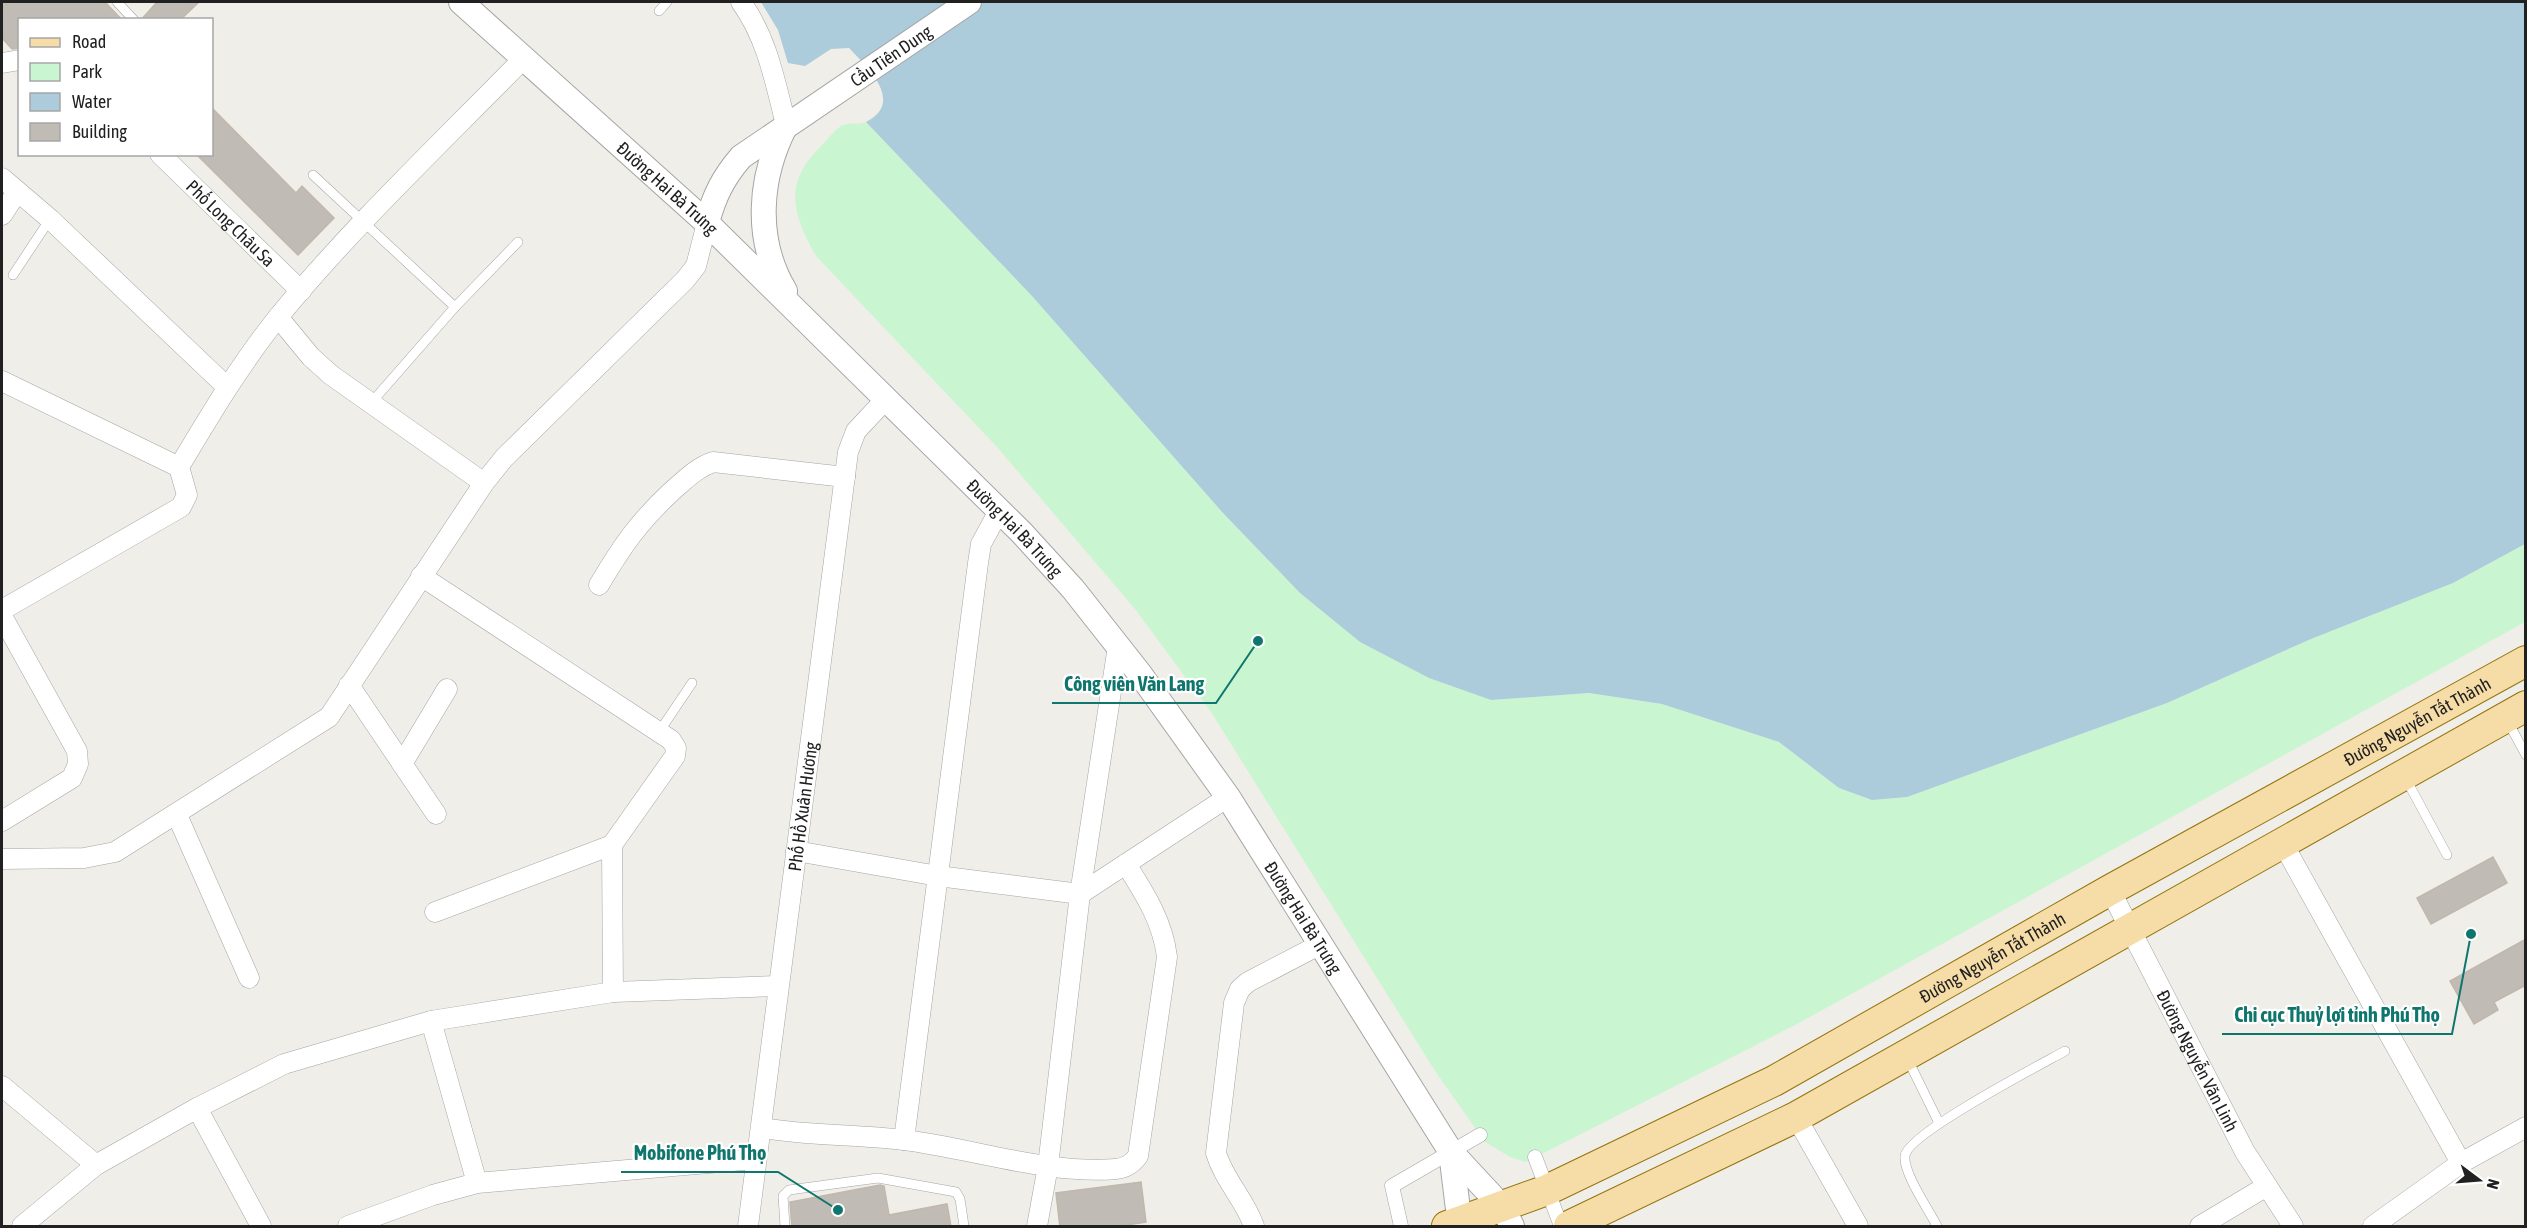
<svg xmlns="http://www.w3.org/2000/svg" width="2527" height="1228" viewBox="0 0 2527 1228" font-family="'Asap Condensed',sans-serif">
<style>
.park{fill:#c9f6d1}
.water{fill:#accbdb}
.building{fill:#c1bbb5;stroke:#c1b7ab;stroke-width:1.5}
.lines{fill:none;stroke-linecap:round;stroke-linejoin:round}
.service-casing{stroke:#a5a5a5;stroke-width:10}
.pedestrian-casing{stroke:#a5a5a5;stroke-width:15}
.minor-casing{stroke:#a5a5a5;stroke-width:21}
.tertiary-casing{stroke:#a5a5a5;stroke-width:26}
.primary-casing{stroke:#93730a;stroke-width:32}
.service{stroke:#fff;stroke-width:9}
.pedestrian{stroke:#fff;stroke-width:14}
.minor{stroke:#fff;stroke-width:20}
.tertiary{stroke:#fff;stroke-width:24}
.primary{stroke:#f6dca7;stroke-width:30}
.labels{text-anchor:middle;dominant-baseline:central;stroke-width:4.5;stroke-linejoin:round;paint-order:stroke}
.street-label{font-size:18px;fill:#212121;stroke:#fff}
.leader{fill:none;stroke:#0f766e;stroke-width:2}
.callout-dot{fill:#0f766e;stroke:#fff;stroke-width:2}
.callout-label{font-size:20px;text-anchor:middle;font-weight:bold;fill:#0f766e;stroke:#fff;stroke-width:4.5;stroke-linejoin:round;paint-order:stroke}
</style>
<rect width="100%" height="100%" fill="#f0eee8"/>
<path class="park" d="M866,122L1032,296L1223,513L1300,593L1360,642L1429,678L1491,700L1589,693L1662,704L1779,742L1839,788L1872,800L1907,797L2167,703L2311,639L2453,583L2525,544V622L1799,1023L1526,1162L1510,1157L1485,1142L1435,1071L1211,712L1135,609L997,447L816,256C791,212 783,182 823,144C828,139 836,128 843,125C850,122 859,125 866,122Z"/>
<path class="water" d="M761,2H2525V544L2453,583L2311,639L2167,703L1907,797L1872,800L1839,788L1779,742L1662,704L1589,693L1491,700L1429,678L1360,642L1300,593L1223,513L1032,296L866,122C905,102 868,68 849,48L831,49L805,66L788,63L778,30Z"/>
<g class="building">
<polygon points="2,2 105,2 122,20 20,20 20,48 12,49 2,38"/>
<polygon points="157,2 199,2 180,20 141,20"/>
<polygon points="212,108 296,193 302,186 334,218 298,255 196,154 212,154"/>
<polygon points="2493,857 2507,883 2431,924 2417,898"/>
<polygon points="2526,939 2526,985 2494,1002 2498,1010 2474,1024 2450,981"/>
<polygon points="1141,1182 1146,1222 1113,1227 1060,1227 1056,1193"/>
<polygon points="880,1185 884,1186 889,1215 947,1204 951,1227 792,1227 790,1202"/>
</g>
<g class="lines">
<defs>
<g id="service">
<polyline points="117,2 134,20"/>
<polyline points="659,11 667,2"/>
<polyline points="313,175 455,307 518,242"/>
<polyline points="13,275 50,219"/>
<polyline points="371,403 455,307"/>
<polyline points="2508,722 2526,755"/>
<polyline points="659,732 692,683"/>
<polyline points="2406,779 2447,855"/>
<polyline points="1908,1060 1939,1123"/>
<polyline points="785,1226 783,1196 789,1190 878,1178 956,1192 960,1199 964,1226"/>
<path d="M1937,1226C1929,1210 1903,1173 1905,1156C1907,1134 2040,1065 2065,1051"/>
</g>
<g id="pedestrian">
<polyline points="1535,1157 1561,1226"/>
<polyline points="1401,1226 1392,1186 1480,1135"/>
</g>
<g id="minor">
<path d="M741,2C767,38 775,81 786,125"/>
<polyline points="2,63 20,60"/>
<path id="s1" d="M160,154L301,291"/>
<polyline points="2,178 50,219 227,387"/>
<polyline points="2,215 17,192"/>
<polyline points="278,317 311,357 331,375 484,483"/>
<polyline points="2,381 179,467"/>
<polyline points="421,576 671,740 676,748 675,756 612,845 613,992"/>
<path d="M599,585C622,546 638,523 671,492C685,480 696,468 713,462L845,477"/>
<path d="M2,610L181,507L187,495L179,467C210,415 241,363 279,316C354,225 441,143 523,59"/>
<polyline points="2,616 77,751 78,764 72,778 2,821"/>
<polyline points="349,685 436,814"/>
<polyline points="402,764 447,689"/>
<polyline points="177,815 249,978"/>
<polyline points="2282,842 2461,1163"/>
<polyline points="796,851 938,876 1080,894 1228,797"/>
<polyline points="2,859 84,858 115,852 329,717 484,483 504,458 685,280 696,266 707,223"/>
<path id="s2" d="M2110,890L2245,1152L2293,1226"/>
<polyline points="435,912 612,845"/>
<polyline points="431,1021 477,1183"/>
<polyline points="2,1086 96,1165"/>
<polyline points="197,1108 261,1226"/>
<polyline points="1796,1117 1858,1226"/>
<path d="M763,1128C809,1136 857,1134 904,1140C971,1148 1048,1175 1116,1169C1126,1168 1132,1164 1138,1156L1167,957C1163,922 1145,894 1126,864"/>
<polyline points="904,1140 978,563 981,544 999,511"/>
<polyline points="22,1226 96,1165 197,1108 284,1064 431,1021 613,992 777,986"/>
<polyline points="348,1226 433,1195 477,1183 755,1159"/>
<path id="s3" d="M748,1226L848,452L856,431L886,399"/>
<polyline points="1037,1226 1048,1166 1080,894 1118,646"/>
<path d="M1254,1226C1245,1200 1224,1180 1216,1153L1234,1003L1240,989L1248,982L1321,944"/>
<polyline points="2200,1226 2267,1186"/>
<polyline points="2373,1226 2461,1163 2526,1127"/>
</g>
<g id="tertiary">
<path id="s4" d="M461,2L707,223L1022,533L1073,589L1140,674L1228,797L1451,1152L1503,1208L1512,1226"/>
<path id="s5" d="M707,223C714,196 723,178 741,157L969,2"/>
<path d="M785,291C754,239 759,177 786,125"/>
<polyline points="1451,1152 1460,1226"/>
</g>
<g id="primary">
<path id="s6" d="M1447,1226L1547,1190L1774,1081L2110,890L2526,661"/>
<polyline points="1569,1226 1796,1117 2526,706"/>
</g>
</defs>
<use href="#service" class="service-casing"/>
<use href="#pedestrian" class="pedestrian-casing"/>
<use href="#minor" class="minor-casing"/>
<use href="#tertiary" class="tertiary-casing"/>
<use href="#primary" class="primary-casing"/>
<use href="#service" class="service"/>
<use href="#pedestrian" class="pedestrian"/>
<use href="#minor" class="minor"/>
<use href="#tertiary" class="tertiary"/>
<use href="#primary" class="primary"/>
</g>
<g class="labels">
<g class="street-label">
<text stroke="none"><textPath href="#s5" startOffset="256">Cầu Tiên Dung</textPath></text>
<text stroke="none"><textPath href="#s4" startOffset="278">Đường Hai Bà Trưng</textPath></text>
<text stroke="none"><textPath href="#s1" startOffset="99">Phố Long Châu Sa</textPath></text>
<text stroke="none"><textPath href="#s4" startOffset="764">Đường Hai Bà Trưng</textPath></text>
<text stroke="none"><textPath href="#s6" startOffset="1095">Đường Nguyễn Tất Thành</textPath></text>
<text stroke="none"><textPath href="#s3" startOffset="423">Phố Hồ Xuân Hương</textPath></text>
<text stroke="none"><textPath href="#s4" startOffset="1250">Đường Hai Bà Trưng</textPath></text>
<text stroke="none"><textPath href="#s6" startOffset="609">Đường Nguyễn Tất Thành</textPath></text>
<text stroke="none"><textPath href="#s2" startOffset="192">Đường Nguyễn Văn Linh</textPath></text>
</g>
</g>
<path class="leader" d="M1258 641L1216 703H1052M2471 934L2452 1034H2222M838 1210L778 1172H621"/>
<g class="callout-dot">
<circle cx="1258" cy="641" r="6"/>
<circle cx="2471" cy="934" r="6"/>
<circle cx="838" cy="1210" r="6"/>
</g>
<g class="callout-label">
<text x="1134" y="691">Công viên Văn Lang</text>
<text x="2337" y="1022">Chi cục Thuỷ lợi tỉnh Phú Thọ</text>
<text x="700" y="1160">Mobifone Phú Thọ</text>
</g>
<rect width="2527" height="1228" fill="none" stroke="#212121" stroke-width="6"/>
<rect x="18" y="18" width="195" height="138" fill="#ffffff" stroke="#a6a6a6" stroke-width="1.5"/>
<rect x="30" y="38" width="30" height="9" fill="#f6dca7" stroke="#a6a6a6" stroke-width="1.5"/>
<text x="72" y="48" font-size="18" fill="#212121">Road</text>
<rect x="30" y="63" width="30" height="18" fill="#c9f6d1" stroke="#a6a6a6" stroke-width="1.5"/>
<text x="72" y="78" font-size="18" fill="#212121">Park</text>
<rect x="30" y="93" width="30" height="18" fill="#accbdb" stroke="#a6a6a6" stroke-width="1.5"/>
<text x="72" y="108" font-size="18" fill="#212121">Water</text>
<rect x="30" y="123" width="30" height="18" fill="#c1bbb5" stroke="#a6a6a6" stroke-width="1.5"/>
<text x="72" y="138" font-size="18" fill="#212121">Building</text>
<g transform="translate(2479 1180) rotate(106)" stroke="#ffffff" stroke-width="4.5" paint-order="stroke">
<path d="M0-4.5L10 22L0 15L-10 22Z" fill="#212121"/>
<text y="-9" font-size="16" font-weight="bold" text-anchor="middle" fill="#212121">N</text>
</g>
</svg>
